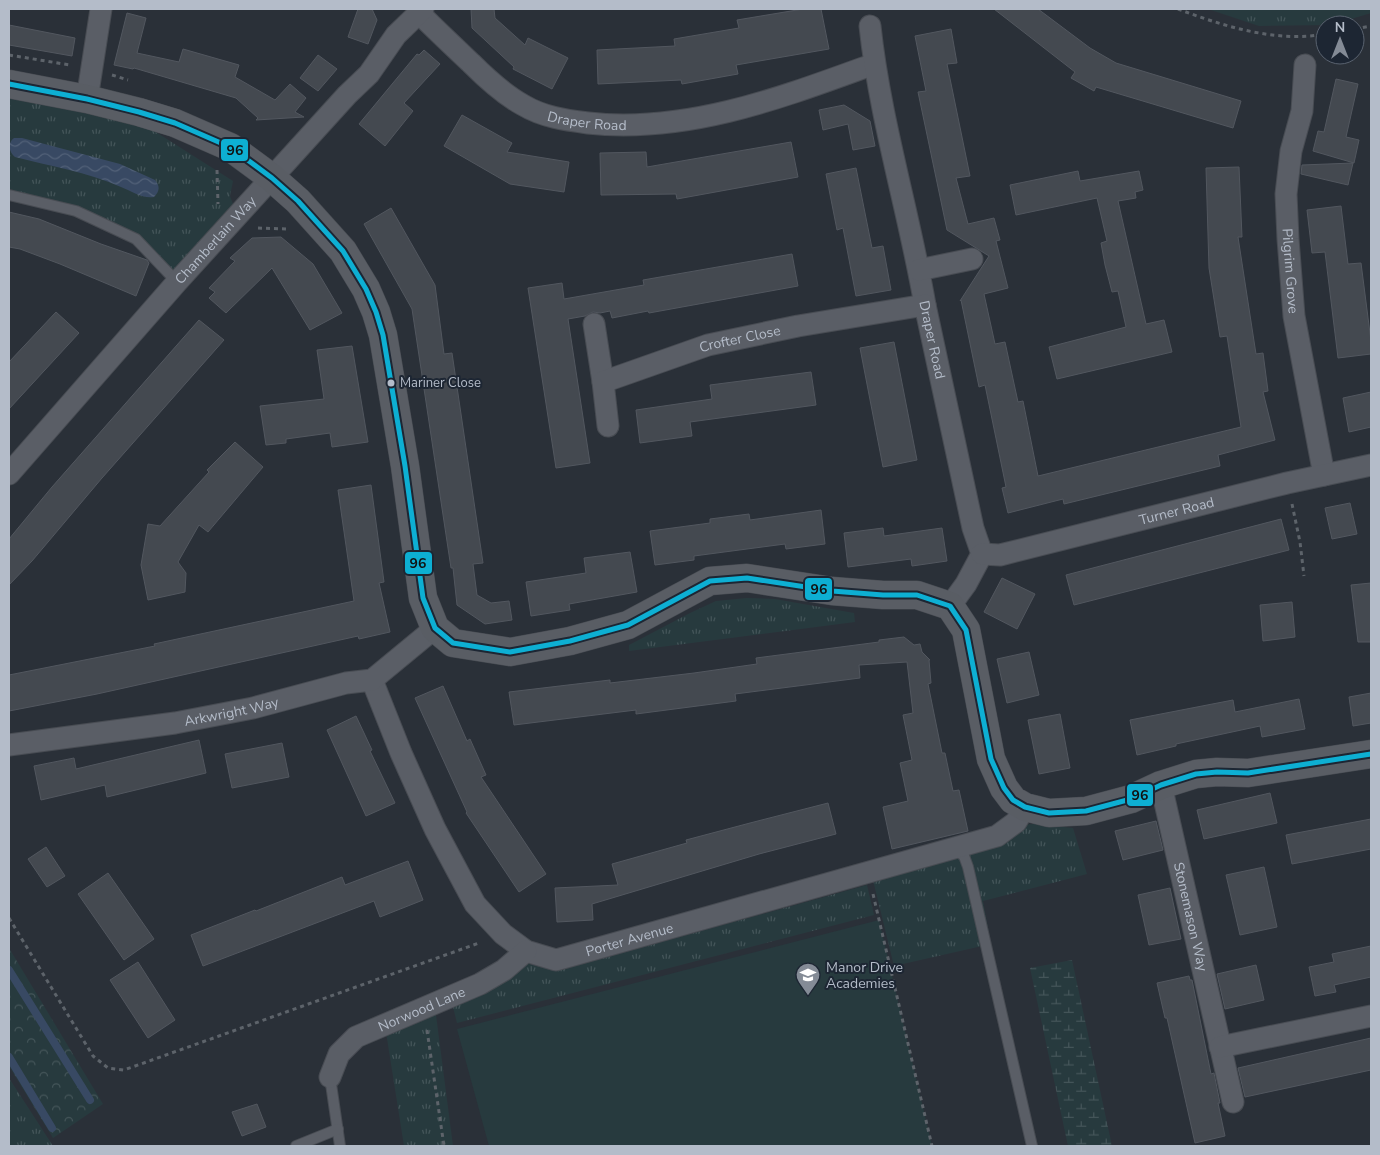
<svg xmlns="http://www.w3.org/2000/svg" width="1380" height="1155" viewBox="0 0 1380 1155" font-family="'Nunito Sans',sans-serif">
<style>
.grass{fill:url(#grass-tufts)}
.forest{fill:url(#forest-crowns)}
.wetland{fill:url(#wetland-marsh)}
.park{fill:#273a3e}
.water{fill:url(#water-waves)}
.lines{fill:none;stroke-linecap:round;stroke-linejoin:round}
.stream{stroke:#384963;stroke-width:8}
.building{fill:#444950;stroke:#52575f}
.lane-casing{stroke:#484c53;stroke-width:12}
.street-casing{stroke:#484c53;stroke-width:23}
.secondary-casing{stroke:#484c53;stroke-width:29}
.path{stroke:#5d636a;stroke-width:3;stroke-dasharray:4 4;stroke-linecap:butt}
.lane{stroke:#5a5e66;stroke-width:10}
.street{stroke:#5a5e66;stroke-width:21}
.secondary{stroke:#595d64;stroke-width:28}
.bus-1-casing{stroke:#1d2633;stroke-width:9}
.bus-1{stroke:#0dafd3;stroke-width:5}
.bus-dot{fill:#b4bcc9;stroke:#1d2633;stroke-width:2}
.labels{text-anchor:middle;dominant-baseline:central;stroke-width:4;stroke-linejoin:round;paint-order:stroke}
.bus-label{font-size:13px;fill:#b4bcc9;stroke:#1d2633;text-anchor:start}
.street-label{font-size:14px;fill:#b4bcc9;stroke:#1d2633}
.poi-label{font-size:14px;fill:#b4bcc9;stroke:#1d2633;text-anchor:start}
.line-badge{stroke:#1d2633;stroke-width:2}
.pale-badge-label{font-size:14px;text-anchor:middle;font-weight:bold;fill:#111}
</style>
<defs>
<pattern id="grass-tufts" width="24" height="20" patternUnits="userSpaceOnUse" patternTransform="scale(1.25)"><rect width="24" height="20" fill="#273a3e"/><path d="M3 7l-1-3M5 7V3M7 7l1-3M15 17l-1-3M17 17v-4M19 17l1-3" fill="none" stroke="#445559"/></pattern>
<pattern id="forest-crowns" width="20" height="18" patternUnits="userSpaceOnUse" patternTransform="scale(1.25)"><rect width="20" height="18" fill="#273a3e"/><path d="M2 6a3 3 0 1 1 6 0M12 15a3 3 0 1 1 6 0" fill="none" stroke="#445559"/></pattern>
<pattern id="wetland-marsh" width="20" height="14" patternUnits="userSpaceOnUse" patternTransform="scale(1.25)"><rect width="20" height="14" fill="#273a3e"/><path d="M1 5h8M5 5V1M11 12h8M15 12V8" fill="none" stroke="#445559"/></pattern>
<pattern id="water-waves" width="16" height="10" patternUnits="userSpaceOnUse" patternTransform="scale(1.25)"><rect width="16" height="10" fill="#384963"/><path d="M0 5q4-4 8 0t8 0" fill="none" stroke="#526178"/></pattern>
</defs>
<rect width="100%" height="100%" fill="#2a3038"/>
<g class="grass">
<polygon points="1208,9 1371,9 1371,13 1331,25 1259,26"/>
<polygon points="9,89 140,122 233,181 230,196 236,212 176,275 138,236 75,206 9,189"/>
<polygon points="747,598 775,599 854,613 855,622 629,651 629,645 690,613 716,601"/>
<polygon points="1034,824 1073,828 1087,874 983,901 991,944 894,966 872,876 1020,825"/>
<polygon points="867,885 874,915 457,1023 452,1003 524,963 561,970"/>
<polygon points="436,1015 453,1146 404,1146 386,1032"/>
<polygon points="9,1078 53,1146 9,1146"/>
</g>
<polygon class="forest" points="9,948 103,1104 53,1138 9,1066"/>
<polygon class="wetland" points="1072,960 1112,1146 1068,1146 1030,968"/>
<polygon class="park" points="879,920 932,1146 489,1146 457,1029"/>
<path class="water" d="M14,138H22L120,164L155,180C160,186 160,191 154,197C143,199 131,191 121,187C87,172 50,166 15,157C9,152 7,143 14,138Z"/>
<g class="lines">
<g class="stream">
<polyline points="9,970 90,1100"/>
<polyline points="9,1057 52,1128"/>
</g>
</g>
<g class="building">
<polygon points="358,9 372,9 377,20 368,44 348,37"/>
<polygon points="471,9 494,9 495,18 525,45 528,38 568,58 552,89 513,69 514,67 472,28"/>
<polygon points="803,9 821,9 829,49 736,65 738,74 682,84 681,80 598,84 597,50 675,46 674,39 739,28 737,20"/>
<polygon points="994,9 1038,9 1090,48 1116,63 1241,101 1233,128 1096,87 1094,91 1071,78 1075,72"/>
<polygon points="127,13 146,18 137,53 179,62 183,49 239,65 235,77 275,100 290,84 306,98 295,112 304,117 256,120 258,118 236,98 134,68 133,69 114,65"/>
<polygon points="9,25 75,38 72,56 9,45"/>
<polygon points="951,29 957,63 947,64 970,176 956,178 968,224 994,218 1000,240 996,241 1008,288 984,294 995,344 1005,342 1018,402 1023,401 1038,476 1241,427 1227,336 1220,337 1209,268 1206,168 1239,167 1242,237 1238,237 1256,354 1263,353 1268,391 1263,392 1275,440 1218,455 1220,466 1064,504 1063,499 1008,513 1002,488 1006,487 985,385 979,387 961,300 960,301 989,256 947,230 918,92 926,91 915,36"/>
<polygon points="424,50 440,64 404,103 413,111 385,146 359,124 417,54 419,55"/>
<polygon points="318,55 337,69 318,91 300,78"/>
<polygon points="1336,79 1358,84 1346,137 1359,140 1354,163 1313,151 1318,131 1324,132"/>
<polygon points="844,105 870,121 875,146 853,150 848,124 823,130 819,110"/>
<polygon points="462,115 512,143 507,152 569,162 564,192 510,184 444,146"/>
<polygon points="791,142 798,177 677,199 676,194 601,195 600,153 646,152 647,167"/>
<polygon points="1353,163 1348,185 1301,174 1302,165"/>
<polygon points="856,168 872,248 883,246 891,290 856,296 843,228 837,230 826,174"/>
<polygon points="1078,171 1080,181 1139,171 1143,190 1135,192 1136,198 1118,201 1146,324 1164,320 1172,352 1057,379 1049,347 1126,327 1118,291 1112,292 1105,265 1101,243 1107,241 1097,198 1016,215 1010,185"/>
<polygon points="1341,206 1348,264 1361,263 1371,341 1371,354 1338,358 1325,252 1312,253 1307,210"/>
<polygon points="391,208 435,285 444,354 452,353 483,563 473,564 477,595 491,603 509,601 512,620 485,624 457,605 453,568 451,568 412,309 364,224"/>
<polygon points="9,212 39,219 101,244 147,260 149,263 136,296 60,264 20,249 9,247"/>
<polygon points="281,237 313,264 342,313 310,330 272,268 226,313 209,298 215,292 209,288 235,261 230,258 252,238"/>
<polygon points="792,254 798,286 649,313 648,311 612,318 610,311 600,313 593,312 585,316 568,319 590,463 556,468 528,288 562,283 564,299 644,285 643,280"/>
<polygon points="56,312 79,333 9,409 9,362"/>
<polygon points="199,320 224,340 102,478 32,561 9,585 9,539 52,487"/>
<polygon points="894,342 917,460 883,467 860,348"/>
<polygon points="352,346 368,442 332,447 330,433 286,439 286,443 266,445 260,406 324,399 317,350"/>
<polygon points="811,372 816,405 690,422 692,436 640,443 636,410 712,399 710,385"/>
<polygon points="1371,392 1371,427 1349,432 1343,398"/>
<polygon points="235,442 263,467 208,532 199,525 178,562 186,573 185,592 148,600 141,565 148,524 160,526 209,472 207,470"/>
<polygon points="371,485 384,582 379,583 390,632 359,639 358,636 97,694 9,711 9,675 155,646 154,644 354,601 338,490"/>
<polygon points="1350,503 1357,534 1332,539 1325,508"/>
<polygon points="821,510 825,544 786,549 785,544 694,556 694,560 655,565 650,531 710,523 710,519 749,514 750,520"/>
<polygon points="1281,519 1289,550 1074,605 1066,575"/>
<polygon points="883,528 884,536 942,528 947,561 912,566 911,559 848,567 844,533"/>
<polygon points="630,552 637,592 569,604 570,610 531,616 526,582 586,573 584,558"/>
<polygon points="1002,578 1035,594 1017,629 984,612"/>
<polygon points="1371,583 1371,642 1358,642 1351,585"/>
<polygon points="1292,602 1295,637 1263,641 1260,605"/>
<polygon points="904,637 914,645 920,644 922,652 930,660 929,660 931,683 928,684 942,753 945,753 953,791 959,790 968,831 892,849 883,807 908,801 900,763 912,760 903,715 913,713 907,662 859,665 860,678 735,694 736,701 636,714 636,710 514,725 509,692 610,680 610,683 694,673 757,664 756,658 879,642 879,640"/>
<polygon points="1029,652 1039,695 1007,703 997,659"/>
<polygon points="443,686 467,741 470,739 486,775 481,777 546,874 519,892 466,813 467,812 415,698"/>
<polygon points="1371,693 1371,723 1353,726 1349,697"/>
<polygon points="1299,699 1305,729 1262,737 1260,726 1176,744 1176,746 1137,755 1130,720 1233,700 1235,712"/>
<polygon points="1060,714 1070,768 1039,774 1028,720"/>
<polygon points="356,716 372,750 370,751 395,803 366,816 327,730"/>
<polygon points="199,740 206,773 107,797 105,785 41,800 34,766 74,758 76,769"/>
<polygon points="282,743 289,777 232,788 225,754"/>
<polygon points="1270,793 1277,823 1204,839 1197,810"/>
<polygon points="828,803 836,834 759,854 592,904 593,920 557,922 555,888 618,885 612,864 687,843 686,840 750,823"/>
<polygon points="1371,819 1371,849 1292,864 1286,835"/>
<polygon points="1156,821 1163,850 1123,860 1115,831"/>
<polygon points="46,847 65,876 47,887 28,859"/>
<polygon points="408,861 423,900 380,917 374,901 203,966 191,935 255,910 256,911 342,877 345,885"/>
<polygon points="1264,867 1277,927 1240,935 1226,875"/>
<polygon points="108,873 154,939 124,960 78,894"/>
<polygon points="1170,888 1181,939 1149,945 1138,895"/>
<polygon points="1371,946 1371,977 1334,985 1336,992 1315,996 1309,967 1334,962 1332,954"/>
<polygon points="138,962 175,1020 148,1038 110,980"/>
<polygon points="1256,965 1264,1000 1225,1009 1217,974"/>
<polygon points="1189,976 1190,980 1192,980 1211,1074 1214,1073 1220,1103 1218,1103 1225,1136 1195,1143 1167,1018 1165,1018 1157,983"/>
<polygon points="1371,1038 1371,1070 1245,1097 1238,1068"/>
<polygon points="257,1104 266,1127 242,1136 232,1112"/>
</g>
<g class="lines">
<defs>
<g id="lane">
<polyline points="9,195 76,211 136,239 177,282"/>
<polyline points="954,849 964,856 968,867 1032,1146"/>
<polyline points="330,1077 340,1146"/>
<polyline points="296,1146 338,1129"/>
</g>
<g id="street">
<path id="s1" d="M419,13C436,30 453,46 471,63C487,79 503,94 523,105C543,117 565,120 588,123C687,134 783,97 874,64"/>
<path id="s2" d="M870,26C880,120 909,212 925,305L973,528L982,554L966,584L950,606"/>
<path id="s3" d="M1305,65L1302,111L1291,151L1286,194L1288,239L1294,316L1324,475"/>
<polyline points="87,99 101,9"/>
<polyline points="919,270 972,259"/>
<polyline points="594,324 603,382"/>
<path id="s4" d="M608,426L603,382L708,345L798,326L925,305"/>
<path id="s5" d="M9,474L177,282L347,95L369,74L396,35L423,9"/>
<path id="s6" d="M982,554L1000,555L1287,483L1371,465"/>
<path id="s7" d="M372,680L401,753L435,829L475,904L503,934L526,951L556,960L997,836L1016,822L1025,807"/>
<path id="s8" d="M9,745L175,723L253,708L346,683L372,680L435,628"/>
<path id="s9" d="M1161,785L1233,1102"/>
<polyline points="1220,1047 1371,1016"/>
<path id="s10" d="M330,1077L339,1054L356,1037L480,984L504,970L526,951"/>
</g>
<polyline id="secondary" points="9,84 87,99 139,112 175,123 230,147 272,178 298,201 343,251 366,289 376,312 383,335 405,466 423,598 435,628 453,643 510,652 570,641 628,625 710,581 747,578 832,591 883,595 917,595 950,606 966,630 991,759 1004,788 1013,800 1025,807 1049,813 1086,811 1131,799 1161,785 1196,774 1217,772 1248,773 1371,754"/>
</defs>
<use href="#lane" class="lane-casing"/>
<use href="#street" class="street-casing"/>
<use href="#secondary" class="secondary-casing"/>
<g class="path">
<path d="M1178,9C1223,26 1276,43 1325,34"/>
<polyline points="1355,29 1371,26"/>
<polyline points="9,55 70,65"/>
<polyline points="112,75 128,80"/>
<polyline points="217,170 218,204"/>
<polyline points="258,228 287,229"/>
<polyline points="1292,504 1300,542 1304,576"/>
<polyline points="873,894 932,1146"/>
<polyline points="9,918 93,1056 108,1068 124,1070 479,943"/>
<polyline points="427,1030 444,1146"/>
</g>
<use href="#lane" class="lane"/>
<use href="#street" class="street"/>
<use href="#secondary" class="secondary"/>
<defs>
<polyline id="bus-1" points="9,84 87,99 139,112 175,123 230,147 272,178 298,201 343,251 366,289 376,312 383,335 405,466 423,598 435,628 453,643 510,652 570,641 628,625 710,581 747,578 832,591 883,595 917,595 950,606 966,630 991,759 1004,788 1013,800 1025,807 1049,813 1086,811 1131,799 1161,785 1196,774 1217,772 1248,773 1371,754"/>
</defs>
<use href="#bus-1" class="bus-1-casing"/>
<use href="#bus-1" class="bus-1"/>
</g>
<defs>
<symbol id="school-pin" viewBox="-11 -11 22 30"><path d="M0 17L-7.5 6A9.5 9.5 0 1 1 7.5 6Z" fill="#848b96" stroke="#1d2633"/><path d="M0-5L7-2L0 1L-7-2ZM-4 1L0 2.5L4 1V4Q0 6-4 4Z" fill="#fff"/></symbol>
</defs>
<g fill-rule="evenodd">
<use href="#school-pin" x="794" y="961" width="28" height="38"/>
</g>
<circle class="bus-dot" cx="391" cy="383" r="4.5"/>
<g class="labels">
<g class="bus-label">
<text x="400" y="383">Mariner Close</text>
</g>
<g class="street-label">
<text stroke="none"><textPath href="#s1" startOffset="206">Draper Road</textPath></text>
<text stroke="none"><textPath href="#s5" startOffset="312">Chamberlain Way</textPath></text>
<text stroke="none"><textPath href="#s3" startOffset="208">Pilgrim Grove</textPath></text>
<text stroke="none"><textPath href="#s4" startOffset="188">Crofter Close</textPath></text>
<text stroke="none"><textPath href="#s2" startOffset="320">Draper Road</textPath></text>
<text stroke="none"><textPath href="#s6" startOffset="200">Turner Road</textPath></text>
<text stroke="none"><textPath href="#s8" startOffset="225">Arkwright Way</textPath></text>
<text stroke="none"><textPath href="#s9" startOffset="135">Stonemason Way</textPath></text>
<text stroke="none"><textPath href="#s7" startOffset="424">Porter Avenue</textPath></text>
<text stroke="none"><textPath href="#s10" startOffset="120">Norwood Lane</textPath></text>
</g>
<g class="poi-label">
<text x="826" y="967">Manor Drive<tspan x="826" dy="16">Academies</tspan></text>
</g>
</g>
<g class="line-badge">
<rect x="220" y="138" width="29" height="24" rx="5" fill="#0dafd3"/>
<rect x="404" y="551" width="29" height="24" rx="5" fill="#0dafd3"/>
<rect x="804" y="577" width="29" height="24" rx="5" fill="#0dafd3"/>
<rect x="1126" y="783" width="28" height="24" rx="5" fill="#0dafd3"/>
</g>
<g class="pale-badge-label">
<text x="235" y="155">96</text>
<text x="418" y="568">96</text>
<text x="819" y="594">96</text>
<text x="1140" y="800">96</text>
</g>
<rect width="1380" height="1155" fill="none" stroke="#b4bcc9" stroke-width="20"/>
<g transform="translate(1340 40)"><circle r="24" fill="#1d2633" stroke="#59626f"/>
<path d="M0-4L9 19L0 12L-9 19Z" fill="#848b96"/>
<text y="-8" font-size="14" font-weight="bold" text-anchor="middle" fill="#b4bcc9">N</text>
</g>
</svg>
